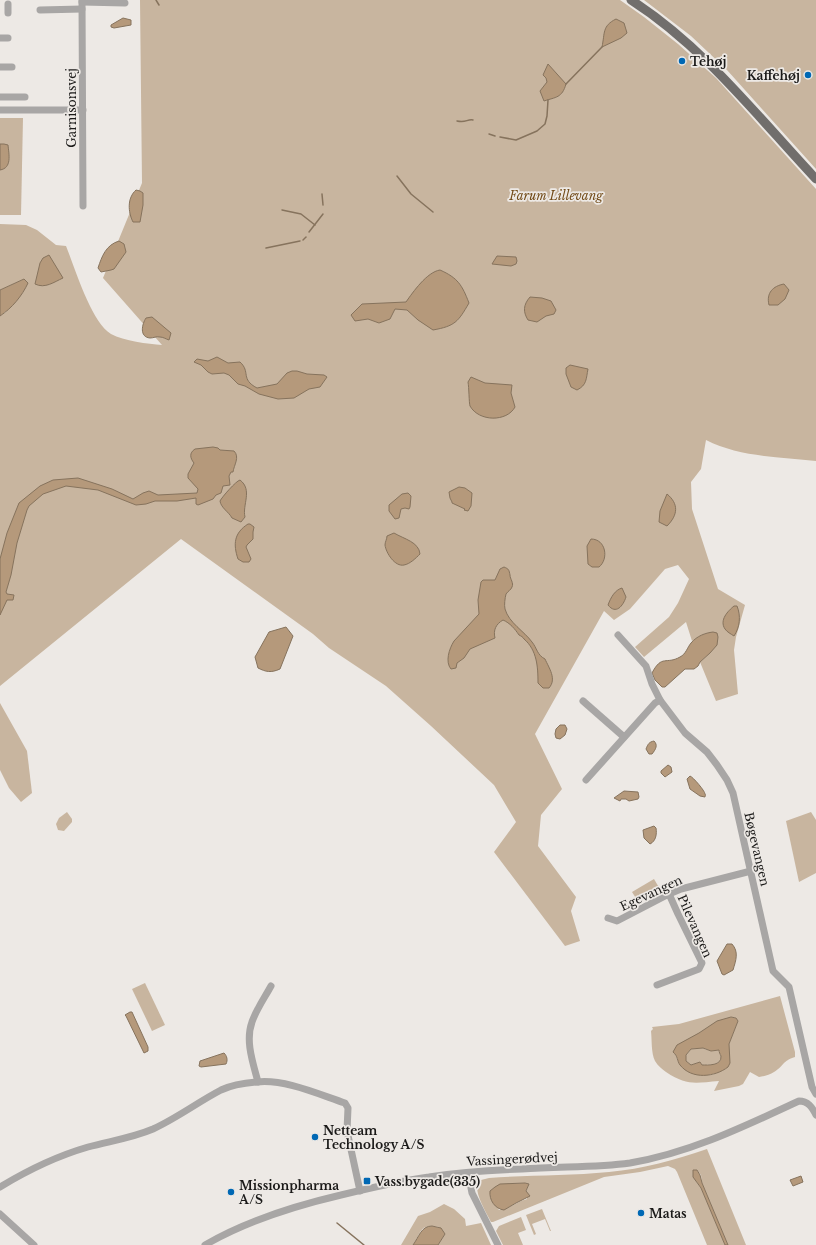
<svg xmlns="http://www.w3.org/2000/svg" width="816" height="1245" viewBox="0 0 816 1245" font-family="'Libre Baskerville',serif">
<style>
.green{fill:#c8b59f;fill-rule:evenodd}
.water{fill:#b5997b;stroke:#86735d;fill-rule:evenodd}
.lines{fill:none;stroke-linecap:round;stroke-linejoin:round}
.stream{stroke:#86735d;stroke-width:1.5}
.minor{stroke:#a8a6a5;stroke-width:7}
.major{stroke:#716e6c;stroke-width:9}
.poi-dot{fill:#0068b4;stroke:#ede9e5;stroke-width:1.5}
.labels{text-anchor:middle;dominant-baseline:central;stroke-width:3.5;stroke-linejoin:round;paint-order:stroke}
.poi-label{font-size:12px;font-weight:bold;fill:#1a1918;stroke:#ede9e5;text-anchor:start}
.street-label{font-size:12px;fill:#1a1918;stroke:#ede9e5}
.park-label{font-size:12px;font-style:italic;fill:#724b18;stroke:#ede9e5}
</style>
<rect width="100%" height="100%" fill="#ede9e5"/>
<g class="green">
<path d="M140,0H620L644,17L678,44L716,78L816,189V461C780,457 739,457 706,440L701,469L691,482L692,509L718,589L745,605L736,637L734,650L738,694L716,701L700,662L710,653L706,633L692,641L686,622L644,657L635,647L669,617L678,603L689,579L678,565L665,569L630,609L614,620L604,611L535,734L562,789L541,815L538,846L576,897L571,911L580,941L565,946L494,852L516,822L494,785L431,726L386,686L329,648L313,634L181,539L0,686V316L6,312L24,279L0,290V224L26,225L37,230L56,245L66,246C75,268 91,322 111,334C124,341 148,344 162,345L103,278L142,183Z"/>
<polygon points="644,0 816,0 816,169 727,70 691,36"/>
<polygon points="0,118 23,118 21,215 0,215"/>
<polygon points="0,703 27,751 32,793 21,802 9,788 0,770"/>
<polygon points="67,812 72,819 72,822 64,831 58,830 56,824 59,818"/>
<polygon points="811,812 816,820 816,873 799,882 786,821"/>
<polygon points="654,879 661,891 639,903 632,892"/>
<polygon points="145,983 165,1025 152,1031 132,989"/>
<path d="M780,996L795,1052V1057C782,1061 784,1066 774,1072C770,1075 764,1076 759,1077L750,1072L743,1084L739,1086L714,1091L719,1081C695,1083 687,1086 666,1072C662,1069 658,1066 655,1061C651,1053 652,1040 651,1031L653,1029L652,1027L679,1024ZM731,1017H735L738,1021L729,1044V1065L712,1075H701L691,1072L682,1067L679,1063L675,1054C693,1037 708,1024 731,1017Z"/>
<path d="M703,1048C708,1051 713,1051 719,1050C719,1052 720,1054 721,1056C723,1065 708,1065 702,1065L700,1062L691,1065L686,1061L685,1057L691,1049Z"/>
<path d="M707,1149L746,1245H728L702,1183L701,1175L697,1170H693L697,1183L701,1188L725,1245H707L677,1172L675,1169L668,1166L640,1172L604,1177L493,1222H491C485,1210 475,1195 477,1181L489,1178C529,1175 569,1176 609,1172C643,1169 675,1160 707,1149ZM525,1183L529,1184L526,1192L527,1199C518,1201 508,1210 499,1210L491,1199L490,1191L509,1184Z"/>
<path d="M444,1204L454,1209L465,1219L466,1226L481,1223L491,1245H438L445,1234L439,1227C435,1227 431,1225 426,1227C420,1228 417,1240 413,1245H401L418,1216L430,1212Z"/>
<polygon points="542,1209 551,1231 550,1231 545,1219 532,1224 536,1234 534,1235 526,1215"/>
<polygon points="521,1217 526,1230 518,1233 523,1245 503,1245 496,1231 499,1226"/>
</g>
<g class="water">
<polygon points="123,18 131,20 131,25 114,28 111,27 111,25"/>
<path d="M616,19L624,23L627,33L621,38L602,47C605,33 602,26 616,19Z"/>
<path d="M548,64L566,84C562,98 556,97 544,101L540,91L547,82L546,78L543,75Z"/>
<path d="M0,144H4L8,145C9,155 12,168 0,170Z"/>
<path d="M136,190L140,191L143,193V205L140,222H133C128,212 127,198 136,190Z"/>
<path d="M119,241L124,244L126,252L114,269L111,270L101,272L98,268C102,256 106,245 119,241Z"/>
<path d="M49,255L63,278C54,282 45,289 35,284L40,263L43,258Z"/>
<polygon points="497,256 516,257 517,261 516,264 511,266 492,264"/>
<path d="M440,270C458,278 462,285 469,303C458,322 455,326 433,330L418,320L407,310L395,309L390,319L379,323L368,319L355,321L351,315L362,304L406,302C413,292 427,272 440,270Z"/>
<path d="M24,279L28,283C22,296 12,308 0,316V290Z"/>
<path d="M784,284L789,290L785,299L778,305H769C766,293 773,286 784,284Z"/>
<path d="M530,297L542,298L551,301L556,310L554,314L546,316L537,322L528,320C523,312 523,305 530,297Z"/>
<path d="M152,317L171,333L169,340C166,339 163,337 160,337C156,336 154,338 150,338C139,337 142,324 146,318Z"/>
<path d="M217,357L228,363L240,362C251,372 240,379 257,388L277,384L287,373L292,371H297L307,374L324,375L327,377L320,387L309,389L294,398L278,399L259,394L245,386L238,384L229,375L224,373L212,374L208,372L201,365L194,362L197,359L208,361Z"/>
<path d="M570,365L588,369C586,379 587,385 577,390L571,387L566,374V368Z"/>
<path d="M471,377L485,383L512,385L511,393L515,407C507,422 479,422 470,406C469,403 469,387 468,382Z"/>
<path d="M213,447L218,448L220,450L234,451C240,457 234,465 233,472H231L229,476L230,485L223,486L221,493L216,495L213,499L198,505L196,504V498L177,501H155L146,504L136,505L98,490L66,486L43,494L29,506L27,510L17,543L11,575L6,592L7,594L14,595L13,600H7L0,615V559L7,533L19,503L40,486L53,480L78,478L112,489L133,499L143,493L149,491L158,495L197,493L198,489L188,478V474L194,463C190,458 189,453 195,449Z"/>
<path d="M240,480C253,490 242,505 245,517L241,522L232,518C229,512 221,508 220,501C222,497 236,481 240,480Z"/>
<polygon points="459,487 465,488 472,493 471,506 468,511 464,510 465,509 452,503 452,502 450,498 449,492"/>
<polygon points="408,493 411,496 410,507 409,509 405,508 401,509 399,518 395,519 389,511 389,505 402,494"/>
<path d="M667,494C679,504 678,515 667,526L659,522L660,511Z"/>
<path d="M248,524H250L254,527L253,532V539L247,545L246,547L251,559L249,562H243L238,559C233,544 234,533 248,524Z"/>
<path d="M394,533C404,539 419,542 420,554C416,558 410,564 404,565C395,567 386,553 385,545C385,542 387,539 387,536Z"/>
<path d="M591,539C606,539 609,559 599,567H592L588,564L587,546Z"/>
<path d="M504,567C509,569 509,570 510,575C510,579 514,583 512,587C511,590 508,591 506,594C505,598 504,605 505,609C509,623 524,631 532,642C537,648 537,655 545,659C549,668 557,679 549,688H543L538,683C538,667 537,650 524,639C523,637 521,636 519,635C515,629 510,623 503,620C496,624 493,630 495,638L470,649L464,658L457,663L456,668L451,669C445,662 449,649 454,641L479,614L478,600L481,582L483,580H495L500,569Z"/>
<path d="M622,588L626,597C623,606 616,615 608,605C611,597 615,590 622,588Z"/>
<path d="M734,606H737C741,616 740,627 734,636C731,634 727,632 725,629C719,620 728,611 734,606Z"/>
<path d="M286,627L293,636L280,669C271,673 266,672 258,668L255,657L269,632Z"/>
<path d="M713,632L717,633L718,637L717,645L710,653L700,662L698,666L694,669H685L665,687H662L655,680L652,673C662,654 666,665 680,657C686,654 687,648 691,643C697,636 705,633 713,632Z"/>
<polygon points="560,725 565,725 567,729 565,735 560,739 556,738 555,734 556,729"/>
<path d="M654,741C658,745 656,749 652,754H649L646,749C648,744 649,742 654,741Z"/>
<polygon points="668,765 671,767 672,772 665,777 661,773 661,771"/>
<path d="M690,776C693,777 705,791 705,794C706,795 705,796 705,797L700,796L690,789L687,779Z"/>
<polygon points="624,791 638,792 639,797 638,799 629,801 626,799 621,799 620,801 614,798"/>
<path d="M654,826L656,828C657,834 656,841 650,844L644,838L643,830Z"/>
<path d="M727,944H732C739,952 736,960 733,970L724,975L722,974L717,961Z"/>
<polygon points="130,1012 132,1012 148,1047 148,1051 144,1053 126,1016 125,1015"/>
<path d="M731,1017L736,1018L738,1021L729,1044L730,1063L728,1067C715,1077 692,1080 680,1065C677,1061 678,1056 673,1052L677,1045L699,1033L717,1021ZM703,1048L711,1051L719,1050C719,1052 720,1054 721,1056C722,1066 708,1065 702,1065L700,1062L691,1065L686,1061V1055L691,1049Z"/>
<path d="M224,1053C227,1056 228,1060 226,1064L201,1067L199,1066L200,1061Z"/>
<polygon points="693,1170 697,1170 700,1175 702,1183 728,1245 725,1245 701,1188 693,1177"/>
<polygon points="801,1176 803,1182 793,1186 790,1180"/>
<path d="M525,1183L529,1184L526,1191L530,1196L516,1203L504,1210C495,1209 489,1200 490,1191L495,1187L500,1184Z"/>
<path d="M432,1226L441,1228L445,1234L438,1245H413C419,1237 421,1226 432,1226Z"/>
</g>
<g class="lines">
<g class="stream">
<polyline points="156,0 159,5"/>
<polyline points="566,84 602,47"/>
<path d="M457,121C466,123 467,119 473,120"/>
<polyline points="489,134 495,136"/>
<polyline points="500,137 516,140 537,131 545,124 547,116 548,100"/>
<polyline points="397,176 411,194 433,212"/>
<polyline points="322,194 323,205"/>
<polyline points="282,210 301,214 315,225"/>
<polyline points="309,232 323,214"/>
<polyline points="303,240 306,237"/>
<polyline points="266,248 300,241"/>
<polyline points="337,1223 364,1245"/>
</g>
<g class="minor">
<polyline points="82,0 83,206"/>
<polyline points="82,2 125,3"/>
<polyline points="8,4 8,13"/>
<polyline points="40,10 82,9"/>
<polyline points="0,38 8,38"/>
<polyline points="0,67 12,67"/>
<polyline points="0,97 25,97"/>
<polyline points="0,110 83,110"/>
<polyline points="618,635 646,666 652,684 660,700 685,733 707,752 717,765 727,780 733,793 773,971 789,987 812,1087 816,1094"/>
<polyline points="583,701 624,737"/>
<polyline points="586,780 655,703 660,700"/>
<polyline points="608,918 617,921 669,894 681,889 751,871"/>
<polyline points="657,985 699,969 702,963 678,914 669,894"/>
<path d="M258,1082C253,1063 245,1041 252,1022C256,1010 265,997 271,986"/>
<polyline points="468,1173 472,1193 498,1245"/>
<path d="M0,1187C28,1170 57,1156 88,1147C110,1141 132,1138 153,1129C177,1118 198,1102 221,1090C232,1085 245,1083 257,1082C285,1079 318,1094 345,1103L348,1108L347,1131L360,1191"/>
<polyline points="0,1214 34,1245"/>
<path d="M205,1245C246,1221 294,1206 341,1195C370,1188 400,1181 429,1177C460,1172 491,1170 522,1169C558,1166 595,1168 630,1163C690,1153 745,1126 799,1101C808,1101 812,1107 816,1115"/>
</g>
<path class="major" d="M631,0C704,47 757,116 816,179"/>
</g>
<g class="poi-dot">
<circle cx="682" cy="61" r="4"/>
<circle cx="808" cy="75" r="4"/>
<circle cx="315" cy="1137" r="4"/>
<rect x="363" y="1177" width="8" height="8" rx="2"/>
<circle cx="231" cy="1192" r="4"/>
<circle cx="641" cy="1213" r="4"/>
</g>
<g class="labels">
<g class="poi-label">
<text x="690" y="61">Tehøj</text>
<text x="800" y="75" text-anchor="end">Kaffehøj</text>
<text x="323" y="1130">Netteam<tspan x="323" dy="14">Technology A/S</tspan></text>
<text x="375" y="1181">Vass.bygade(335)</text>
<text x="239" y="1185">Missionpharma<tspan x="239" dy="14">A/S</tspan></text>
<text x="649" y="1213">Matas</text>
</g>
<g class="street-label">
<text transform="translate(71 108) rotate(-90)">Garnisonsvej</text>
<text transform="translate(757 849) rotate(77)">Bøgevangen</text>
<text transform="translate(651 893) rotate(-25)">Egevangen</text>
<text transform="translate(695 926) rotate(66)">Pilevangen</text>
<text transform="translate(512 1159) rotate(-3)">Vassingerødvej</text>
</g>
<g class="park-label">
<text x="556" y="195">Farum Lillevang</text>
</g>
</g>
</svg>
